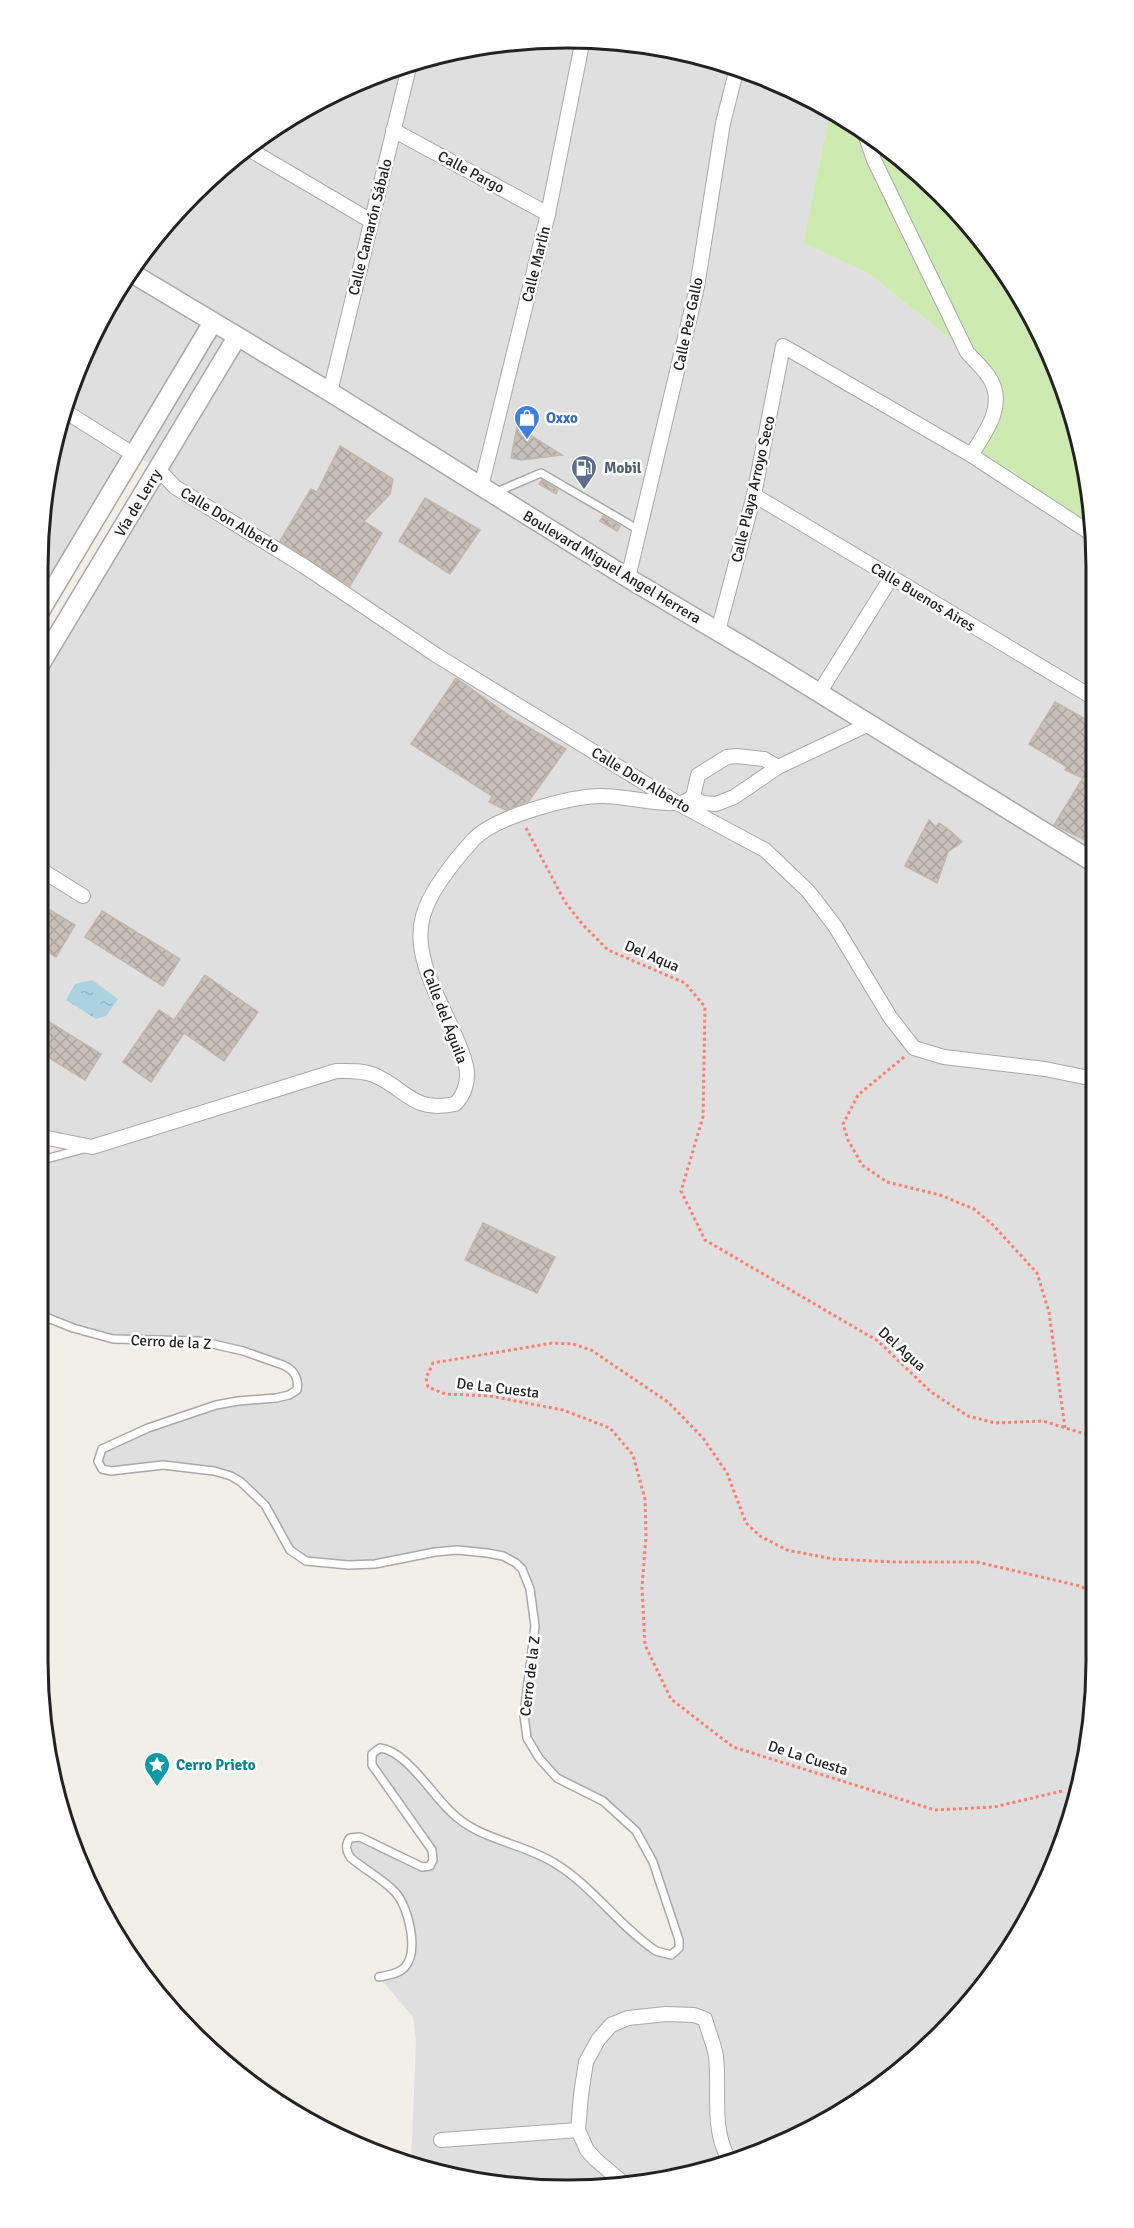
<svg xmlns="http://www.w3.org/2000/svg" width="1134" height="2228" viewBox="0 0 1134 2228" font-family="Signika,sans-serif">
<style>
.residential{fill:#e0dfdf}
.grass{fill:#cdebb0}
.water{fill:url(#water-ripples)}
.building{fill:url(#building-cross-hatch);stroke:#c4b6ab;stroke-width:1.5}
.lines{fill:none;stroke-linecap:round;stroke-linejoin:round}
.service-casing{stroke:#a9a9a9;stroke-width:10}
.minor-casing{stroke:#a9a9a9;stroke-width:16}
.tertiary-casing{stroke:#a9a9a9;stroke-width:21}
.path{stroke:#fa8072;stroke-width:3;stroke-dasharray:3 3;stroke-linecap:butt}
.service{stroke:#fff;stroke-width:7}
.minor{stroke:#fff;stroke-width:14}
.tertiary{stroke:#fff;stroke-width:18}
.labels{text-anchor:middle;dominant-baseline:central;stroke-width:5;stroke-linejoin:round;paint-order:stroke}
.street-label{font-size:15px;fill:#222;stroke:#fff}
.shop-label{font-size:15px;font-weight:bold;fill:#366cbe;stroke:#fff;text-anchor:start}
.service-label{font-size:15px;font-weight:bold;fill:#4e5e75;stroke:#fff;text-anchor:start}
.culture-label{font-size:15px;font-weight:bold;fill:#0d838f;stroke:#fff;text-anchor:start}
.rim{fill:none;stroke:#222;stroke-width:3}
</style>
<defs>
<pattern id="water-ripples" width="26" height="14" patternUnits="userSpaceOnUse" patternTransform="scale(1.5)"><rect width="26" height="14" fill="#aad3df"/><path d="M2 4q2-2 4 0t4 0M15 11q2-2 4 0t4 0" fill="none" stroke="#92b5bf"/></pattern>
<pattern id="building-cross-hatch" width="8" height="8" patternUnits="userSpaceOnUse" patternTransform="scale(1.5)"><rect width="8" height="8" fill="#c7bfb8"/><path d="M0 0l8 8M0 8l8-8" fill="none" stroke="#aba49e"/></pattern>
</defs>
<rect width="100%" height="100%" fill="#f2efe9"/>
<polygon class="residential" points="601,39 704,55 801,92 830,110 803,243 869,274 967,352 1092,534 1095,1695 1079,1798 1042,1895 942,2035 801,2136 636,2186 463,2180 411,2164 416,2042 413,2017 379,1977 407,1965 411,1937 401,1899 346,1851 353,1837 427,1867 433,1853 375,1770 374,1752 392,1751 459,1820 551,1861 651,1948 667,1955 679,1945 645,1845 612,1808 562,1781 546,1767 524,1727 535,1638 528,1582 512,1560 457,1550 375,1564 299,1558 268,1510 231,1476 163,1465 102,1469 99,1454 141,1430 245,1400 296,1391 293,1371 221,1345 126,1340 38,1314 38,1161 89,1148 38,1136 38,668 158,469 126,450 39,594 39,533 55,430 92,333 147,245 218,169 302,109 396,66 498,42"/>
<polygon class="grass" points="830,110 890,147 987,245 1056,365 1092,498 1092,534 971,455 991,423 994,387 967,352 869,274 803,243"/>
<polygon class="water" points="92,980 118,999 106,1016 96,1019 66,1000 75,984"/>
<g class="building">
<polygon points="517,427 562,455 521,460 511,458"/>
<polygon points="340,446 393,479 390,494 364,521 382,533 350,586 280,541 311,489 317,492"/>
<polygon points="542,480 558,490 556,494 539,484"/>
<polygon points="425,498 480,530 450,574 399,541"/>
<polygon points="603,516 620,526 617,531 600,521"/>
<polygon points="456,678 514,719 566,749 529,801 506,810 489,802 492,796 411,744"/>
<polygon points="1055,702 1089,721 1087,726 1093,729 1093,844 1054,825 1083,778 1065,770 1067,767 1029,744"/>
<polygon points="929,820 936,827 939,823 948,829 962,842 948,852 937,883 905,866"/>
<polygon points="38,903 75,925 56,957 38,946"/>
<polygon points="102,911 180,959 163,986 85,937"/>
<polygon points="205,975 258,1012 224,1061 184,1033 151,1082 123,1062 159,1010 174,1020"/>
<polygon points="38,1015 101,1054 85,1080 38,1051"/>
<polygon points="483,1223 555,1257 537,1293 465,1260"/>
</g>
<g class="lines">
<defs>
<g id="service">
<polyline points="494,493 541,473 639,530"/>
<polyline points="38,1161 83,1149"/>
<path d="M38,1314L73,1328L113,1339L200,1341L243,1351L283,1365C294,1370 299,1377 297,1390L289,1395L276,1398L238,1401L216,1405L148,1428L102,1449L98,1461L102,1469L111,1471L163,1465L214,1471L231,1476L241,1482L265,1505L290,1550L306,1561L348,1565L375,1564L435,1552L457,1550L487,1553L503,1556L516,1563L522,1569L530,1589L535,1626L524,1715L527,1738L539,1758L557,1778L603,1801L636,1831L653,1862L679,1940V1948L671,1955L656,1951C620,1927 592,1886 556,1864C522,1842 479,1841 450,1811C431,1793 406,1751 380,1748L372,1754V1765L432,1850L433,1860L430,1866L422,1867L360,1837L350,1838C345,1844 346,1852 351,1858C365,1870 383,1879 395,1892C409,1907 419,1951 405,1967C399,1974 388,1975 379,1977"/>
</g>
<g id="minor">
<polyline points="393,130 548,214"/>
<path d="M864,131L874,160L967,352C974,360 983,368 989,377C1007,404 986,432 971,455"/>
<polyline points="247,148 371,221"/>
<polyline points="330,392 410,63"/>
<polyline points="63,410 133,454"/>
<polyline points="158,469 175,487 304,566 436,655 679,804 765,850 808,891 835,926 890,1017 914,1048 944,1057 1045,1069 1094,1079"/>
<polyline points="481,487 548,214 583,39"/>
<polyline points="754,495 1092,697"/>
<polyline points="628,578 697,287 723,123 737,68"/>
<polyline points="718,631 754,495 783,346 971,455 1092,534"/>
<polyline points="819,693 891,578"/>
<polyline points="693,797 702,803 716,804 734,797 778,767 869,724"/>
<polyline points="693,797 698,775 727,757 737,756 764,759 778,767"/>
<polyline points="38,868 83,896"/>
<path d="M38,1136L92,1147L336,1071C349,1071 362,1070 374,1075C407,1089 412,1113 455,1104C465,1095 469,1079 466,1066C455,1019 409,965 423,916C430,890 455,860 473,840C494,817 572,795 604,796C621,796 669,806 681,803C685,802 689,799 693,797"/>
<polyline points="441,2140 578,2130"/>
<path d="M627,2186L595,2159L587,2150L578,2130L581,2095L586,2062L598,2040L611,2025L628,2018L666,2014L694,2015L705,2019C708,2031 714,2044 716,2056C720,2090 711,2126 728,2158"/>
</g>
<g id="tertiary">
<polyline points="130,272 330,392 628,578 766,660 1093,862"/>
<polyline points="39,613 213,322"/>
<polyline points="38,668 237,337"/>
</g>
</defs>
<use href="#service" class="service-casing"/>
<use href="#minor" class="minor-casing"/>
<use href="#tertiary" class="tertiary-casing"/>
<g class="path">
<polyline points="526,828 565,902 583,925 608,950 685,983 705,1007 703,1117 681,1191 705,1240 878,1341 931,1392 968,1416 995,1423 1043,1421 1095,1437"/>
<polyline points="904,1057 858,1095 843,1124 848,1140 862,1165 887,1182 940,1195 974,1209 993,1225 1037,1273 1049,1312 1065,1428"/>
<polyline points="1062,1791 994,1807 935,1810 733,1747 671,1699 645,1645 642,1587 646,1537 645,1499 633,1455 610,1428 563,1410 490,1396 445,1394 428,1387 426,1378 433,1363 552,1343 573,1344 591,1350 668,1402 703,1438 727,1473 746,1523 760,1536 787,1550 833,1559 895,1562 977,1562 1080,1586 1095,1593"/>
<polyline points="958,2012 976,1984 980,1981"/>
</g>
<use href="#service" class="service"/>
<use href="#minor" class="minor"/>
<use href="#tertiary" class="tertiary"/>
</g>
<defs>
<symbol id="shop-pin" viewBox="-11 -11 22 30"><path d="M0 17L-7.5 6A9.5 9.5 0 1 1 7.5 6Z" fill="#3f7fe0" stroke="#fff"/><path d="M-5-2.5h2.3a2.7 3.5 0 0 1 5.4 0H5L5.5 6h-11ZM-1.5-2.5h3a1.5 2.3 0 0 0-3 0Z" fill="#fff"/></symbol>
<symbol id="fuel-pin" viewBox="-11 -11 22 30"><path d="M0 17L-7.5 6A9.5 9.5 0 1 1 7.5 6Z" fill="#5c6f8a" stroke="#fff"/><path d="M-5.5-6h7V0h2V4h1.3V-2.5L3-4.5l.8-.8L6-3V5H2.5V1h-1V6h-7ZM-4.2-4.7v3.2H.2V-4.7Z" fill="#fff"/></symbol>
<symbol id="sight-pin" viewBox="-11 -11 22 30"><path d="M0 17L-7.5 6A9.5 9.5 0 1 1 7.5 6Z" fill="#0f9aa8" stroke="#fff"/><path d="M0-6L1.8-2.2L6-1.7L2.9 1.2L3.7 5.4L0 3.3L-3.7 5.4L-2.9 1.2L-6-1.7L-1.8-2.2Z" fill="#fff"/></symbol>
</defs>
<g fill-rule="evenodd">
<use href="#shop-pin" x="512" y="403" width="30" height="40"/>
<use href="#fuel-pin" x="569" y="453" width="30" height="40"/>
<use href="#sight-pin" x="142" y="1750" width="30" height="40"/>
</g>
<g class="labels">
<g class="street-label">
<text transform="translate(471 172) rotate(28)">Calle Pargo</text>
<text transform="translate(370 227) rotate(-76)">Calle Camarón Sábalo</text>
<text transform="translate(536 264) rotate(-76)">Calle Marlín</text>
<text transform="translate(688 324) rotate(-78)">Calle Pez Gallo</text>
<text transform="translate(753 489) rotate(-77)">Calle Playa Arroyo Seco</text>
<text transform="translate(138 503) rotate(-59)">Vía de Lerry</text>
<text transform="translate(230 520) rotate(31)">Calle Don Alberto</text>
<text transform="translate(612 567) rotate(31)">Boulevard Miguel Angel Herrera</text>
<text transform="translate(923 597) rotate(31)">Calle Buenos Aires</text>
<text transform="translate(641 780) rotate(31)">Calle Don Alberto</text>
<text transform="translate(652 956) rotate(23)">Del Aqua</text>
<text transform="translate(445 1016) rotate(69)">Calle del Águila</text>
<text transform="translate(171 1342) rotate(3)">Cerro de la Z</text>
<text transform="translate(902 1349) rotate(42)">Del Agua</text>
<text transform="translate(498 1388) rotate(7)">De La Cuesta</text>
<text transform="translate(530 1676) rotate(-83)">Cerro de la Z</text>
<text transform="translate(808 1758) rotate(18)">De La Cuesta</text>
</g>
<g class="shop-label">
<text x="546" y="418">Oxxo</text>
</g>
<g class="service-label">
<text x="604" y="468">Mobil</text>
</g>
<g class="culture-label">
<text x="176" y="1765">Cerro Prieto</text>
</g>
</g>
<path d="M0 0H1134V2228H0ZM567 48H567A519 519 0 0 1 1086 567V1661A519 519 0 0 1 567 2180H567A519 519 0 0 1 48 1661V567A519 519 0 0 1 567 48Z" fill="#fff" fill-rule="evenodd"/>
<path class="rim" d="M567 48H567A519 519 0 0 1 1086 567V1661A519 519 0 0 1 567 2180H567A519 519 0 0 1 48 1661V567A519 519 0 0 1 567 48Z"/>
</svg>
